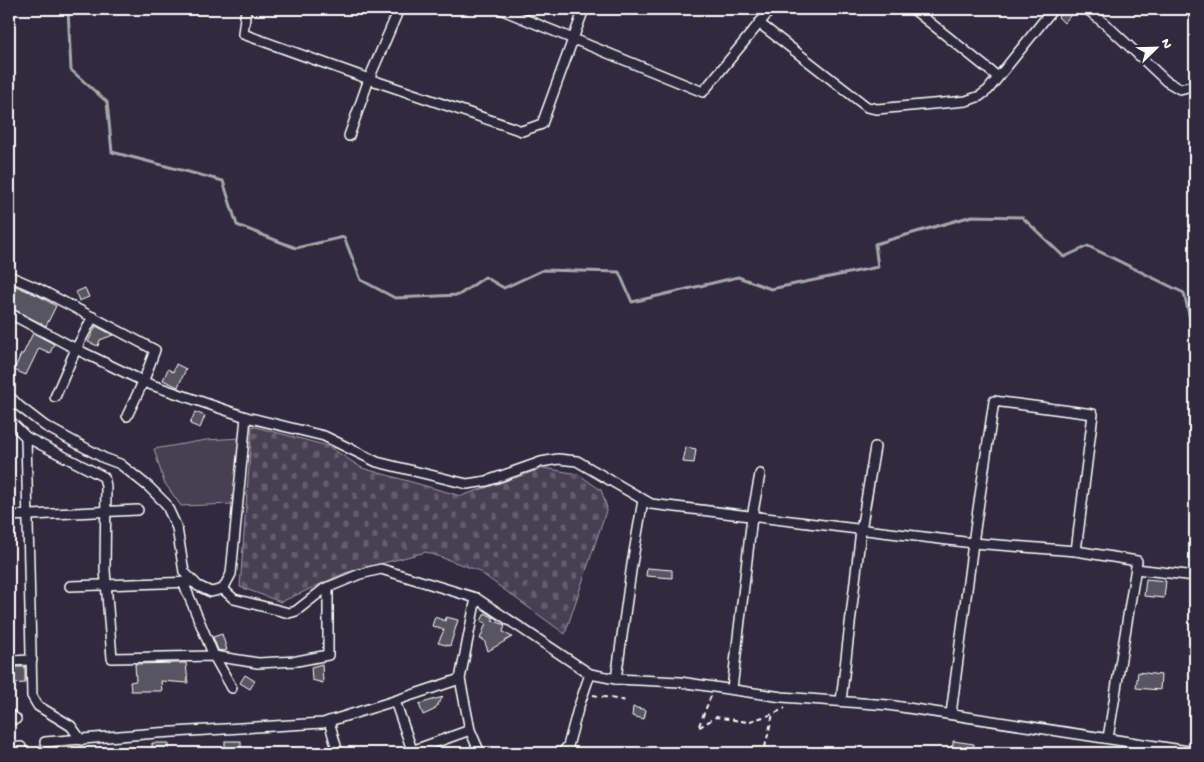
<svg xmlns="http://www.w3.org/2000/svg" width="1204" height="762" viewBox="0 0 1204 762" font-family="'Gochi Hand',sans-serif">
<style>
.cemetery{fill:url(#cemetery-stones);stroke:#a2a0a8}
.pitch{fill:#464152;stroke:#a2a0a8}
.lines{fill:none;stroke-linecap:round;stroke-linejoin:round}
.stream{stroke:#a7a6ad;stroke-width:3}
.building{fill:#595564;stroke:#fff}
.minor-casing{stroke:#fff;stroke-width:12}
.path{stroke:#fff;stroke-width:2;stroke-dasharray:5 4;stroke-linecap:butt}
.minor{stroke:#2f2a3d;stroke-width:9}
</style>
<defs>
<pattern id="cemetery-stones" width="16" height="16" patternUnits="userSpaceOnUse" patternTransform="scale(1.25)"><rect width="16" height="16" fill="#464152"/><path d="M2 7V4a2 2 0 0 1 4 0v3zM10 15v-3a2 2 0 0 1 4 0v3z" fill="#625e6c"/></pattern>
</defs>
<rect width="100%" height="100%" fill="#2f2a3d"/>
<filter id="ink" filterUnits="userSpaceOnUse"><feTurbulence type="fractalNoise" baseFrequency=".02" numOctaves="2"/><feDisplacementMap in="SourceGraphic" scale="10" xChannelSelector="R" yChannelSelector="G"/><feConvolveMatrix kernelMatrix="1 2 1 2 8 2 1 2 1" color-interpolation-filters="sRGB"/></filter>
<g filter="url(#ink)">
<polygon class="cemetery" points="252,426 328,446 362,468 461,496 544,468 578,474 601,490 607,508 565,634 477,570 426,552 345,573 281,602 240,587"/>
<polygon class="pitch" points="241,438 232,504 181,506 164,482 154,449 206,440"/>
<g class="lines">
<polyline class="stream" points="68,9 71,70 107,102 112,152 223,181 237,225 296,248 344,237 361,280 395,298 459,295 485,277 504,288 543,270 619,272 632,302 738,277 771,289 878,267 875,244 972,216 1022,217 1064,257 1088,246 1184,293 1195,340"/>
</g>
<g class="building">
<polygon points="1065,9 1076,9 1064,23 1058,17"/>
<polygon points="11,284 39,296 56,306 46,326 9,307 9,291"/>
<polygon points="85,288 89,297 79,301 76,292"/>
<polygon points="96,326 113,335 100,340 98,346 88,342"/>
<polygon points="33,333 54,344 50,353 39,348 26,375 14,370 21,354 23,354"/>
<polygon points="176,364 186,369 178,387 163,380 168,369 173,372"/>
<polygon points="195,412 205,416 200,428 190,424"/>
<polygon points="686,447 696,449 694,463 683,462"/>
<polygon points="647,568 672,570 672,578 646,576"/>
<polygon points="1146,579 1166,581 1164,598 1144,596"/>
<polygon points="485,613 494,618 492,620 505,625 503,632 512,637 488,651 484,640 480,639 486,623 481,621"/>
<polygon points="435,617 445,621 446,617 458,620 450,646 438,643 444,630 432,626"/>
<polygon points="222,634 227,650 223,651 218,650 213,637"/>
<polygon points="180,663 186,663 188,683 161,681 162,691 131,691 130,682 136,681 135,664"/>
<polygon points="322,664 323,683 312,680 311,667"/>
<polygon points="9,667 25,667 25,683 9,684"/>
<polygon points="1138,672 1161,675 1160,690 1136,688"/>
<polygon points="245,675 255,681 250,689 240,683"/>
<polygon points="443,697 434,710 423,715 419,704"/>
<polygon points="633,707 646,710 644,719 632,716"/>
<rect x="225" y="741" width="16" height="12"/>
<polygon points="953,741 974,744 973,753 942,753 953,745"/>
<polygon points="152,743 169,743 169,751 162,752 162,753 152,753"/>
</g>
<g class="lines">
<defs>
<g id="minor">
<polyline points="246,9 243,34 369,79 522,131 542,124 584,9"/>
<polyline points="500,9 703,92 771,9"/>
<polyline points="913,9 998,77"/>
<polyline points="1087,9 1111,29 1166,81 1180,89 1192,86 1195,80"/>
<polyline points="759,23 867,107 877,109 966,101 980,96 988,90 1053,9"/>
<polyline points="349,136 369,79 399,9"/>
<polyline points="9,276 39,289 155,350 144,380 127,416"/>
<polyline points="9,313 76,349 149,384 246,417 324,436 377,462 467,484 487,481 541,462 558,459 577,461 651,504 973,543 1076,551 1137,561 1108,738"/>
<polyline points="9,396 19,406 45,426 104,458 120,464 149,487 166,504 177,528 184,572 198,586 211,592 223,589 231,574 246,417"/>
<polyline points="55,397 76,349 93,317"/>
<polyline points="9,420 26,437 32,696 38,706 71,726 81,740"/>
<polyline points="26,437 104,477 106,486 105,570 112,658 214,656 258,663 297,661 328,655 328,587"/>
<polyline points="9,516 138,510"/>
<polyline points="1136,569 1195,576"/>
<polyline points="183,582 214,656 232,688"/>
<polyline points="70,586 194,582"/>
<polyline points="223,589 234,599 289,613 296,611 324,589 360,574 381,569 476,598 590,674 616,679 680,682 782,697 888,705 1195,752"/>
<polyline points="476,598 460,679 470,730 480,753"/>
<polyline points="9,661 32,660"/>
<polyline points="616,679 632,564 643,500"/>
<polyline points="732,689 752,517 760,474"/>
<polyline points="395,701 413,753"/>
<polyline points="841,701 861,530 875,447"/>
<polyline points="9,714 16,719"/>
<polyline points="951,714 973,543 994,401 1093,414 1076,551"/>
<polyline points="329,721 338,753"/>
<polyline points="45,742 157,733 323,723 394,701 460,679"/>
<polyline points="9,748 21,747"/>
<polyline points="406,753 470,730"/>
<polyline points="562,753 568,746 578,709 590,674"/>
</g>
</defs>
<use href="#minor" class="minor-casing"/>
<g class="path">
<polyline points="593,695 627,701"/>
<polyline points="711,696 698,728 716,717 747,722 773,714 785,708"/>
<polyline points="765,747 773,714"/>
</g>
<use href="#minor" class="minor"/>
</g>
</g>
<rect width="1204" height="762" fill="none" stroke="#2f2a3d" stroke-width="30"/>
<rect x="15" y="15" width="1174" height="732" fill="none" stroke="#fff" stroke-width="2" filter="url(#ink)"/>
<g transform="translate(1156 48) rotate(67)" stroke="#2f2a3d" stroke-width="4" paint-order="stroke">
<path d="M0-4L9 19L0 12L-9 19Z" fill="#ffffff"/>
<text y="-8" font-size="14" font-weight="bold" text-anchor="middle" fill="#ffffff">N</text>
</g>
</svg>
